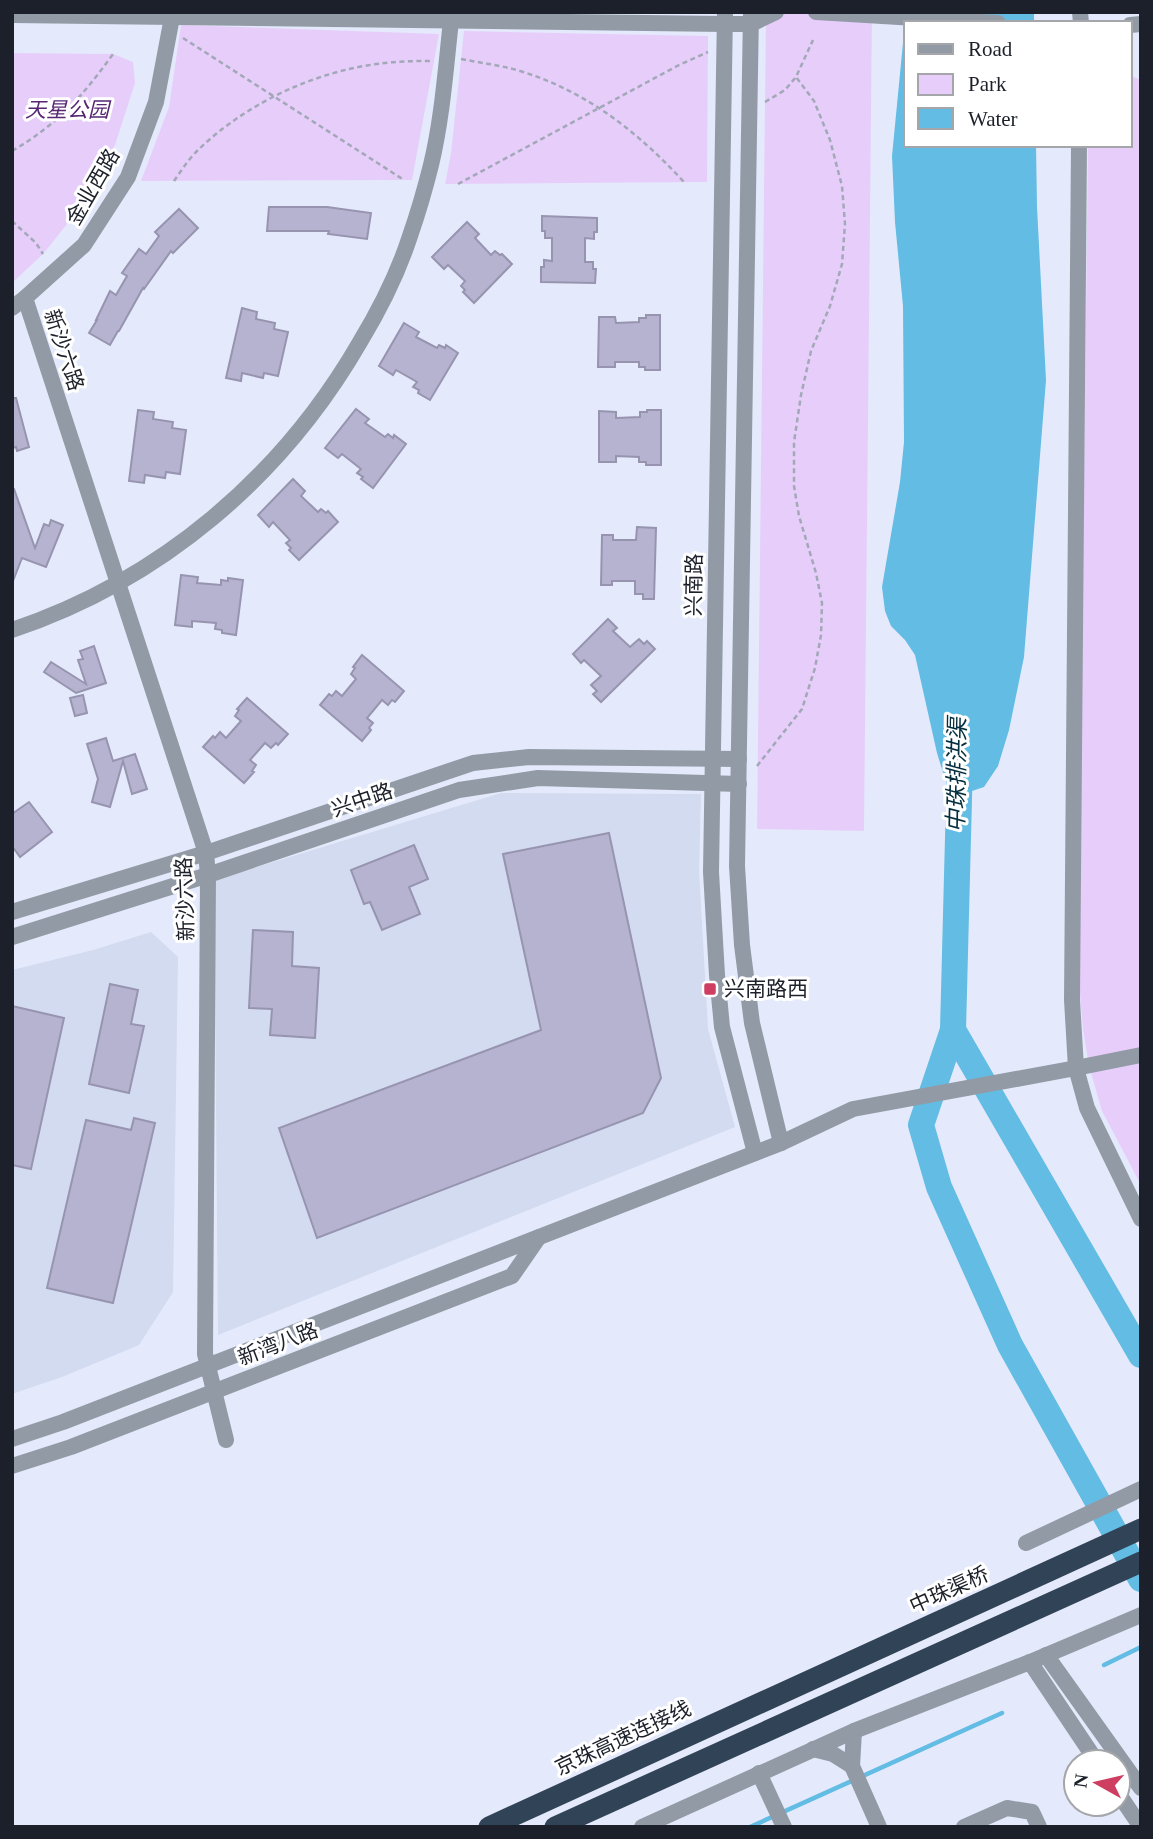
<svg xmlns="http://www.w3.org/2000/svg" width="1153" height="1839" viewBox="0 0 1153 1839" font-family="'Times New Roman','Noto Sans SC',serif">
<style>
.built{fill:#d3dbf1}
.green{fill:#e7cefa}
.water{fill:#63bce3}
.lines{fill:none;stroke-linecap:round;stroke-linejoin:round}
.stream{stroke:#63bce3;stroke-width:4.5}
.river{stroke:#63bce3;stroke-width:26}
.building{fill:#b5b3cf;stroke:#9794b0;stroke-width:2}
.path{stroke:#a2a8b7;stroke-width:2.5;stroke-dasharray:5 3.5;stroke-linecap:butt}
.minor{stroke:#929ba5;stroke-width:16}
.highway{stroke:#314356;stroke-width:21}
.poi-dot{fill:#ce3e60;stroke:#fff;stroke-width:2.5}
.labels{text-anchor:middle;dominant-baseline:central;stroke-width:6;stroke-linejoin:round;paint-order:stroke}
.park-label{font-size:21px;font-style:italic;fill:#562674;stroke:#fff}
.street-label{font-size:21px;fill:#1c202a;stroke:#fff}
.poi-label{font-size:21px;fill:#1c202a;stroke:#fff;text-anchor:start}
.water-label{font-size:23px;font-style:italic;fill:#052f3f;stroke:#fff}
</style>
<rect width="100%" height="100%" fill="#e4eafc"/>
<g class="built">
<polygon points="501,793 701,794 699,869 708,1029 735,1127 218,1335 214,880"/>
<polygon points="151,932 178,957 173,1292 139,1345 62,1377 12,1394 12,970 93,950"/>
</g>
<g class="green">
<polygon points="766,12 872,12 864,831 757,829"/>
<polygon points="181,25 439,34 412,180 141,181 169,107"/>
<polygon points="464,31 708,36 707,182 445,184 451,153"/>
<polygon points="12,53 113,54 133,62 135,83 115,145 84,203 43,254 12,283"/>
<polygon points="1131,76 1141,80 1141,1185 1102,1111 1089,1066 1083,1029 1078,971 1088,145 1130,145"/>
</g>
<polygon class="water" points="906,12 1034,12 1034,23 906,23 906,145 1036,145 1037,207 1046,380 1024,657 1009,730 998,766 984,787 960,795 945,779 937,753 915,655 905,640 891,626 885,611 882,587 900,482 904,442 903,306 895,222 892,156"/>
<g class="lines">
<g class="stream">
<polyline points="1104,1665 1141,1647"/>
<polyline points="750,1827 1002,1713"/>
</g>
<g class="river">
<polyline points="960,760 953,1030 1141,1355"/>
<polyline points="953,1030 921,1125 939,1187 1010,1345 1141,1579"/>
</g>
</g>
<g class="building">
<polygon points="269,207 327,207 371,213 367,239 328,234 329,231 267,231"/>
<polygon points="179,209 198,228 173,253 171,251 144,289 143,288 119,331 118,331 110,345 89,333 97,320 96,320 110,291 116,295 127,276 122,273 139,249 146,254 159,236 155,232"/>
<polygon points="542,216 597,218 597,232 594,232 594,239 585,238 585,262 593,262 593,269 596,269 595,283 541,282 541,267 544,267 544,260 552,261 552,238 545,238 545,231 542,231"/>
<polygon points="467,222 479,234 475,238 491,255 495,251 500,255 502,254 512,264 474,303 463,292 465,290 461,286 465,281 448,265 444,269 432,257"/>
<polygon points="242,308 257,312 256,319 275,323 274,329 288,332 278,376 264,373 263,378 242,373 241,381 226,378"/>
<polygon points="646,315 660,315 660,370 645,370 645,367 639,367 639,362 615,362 615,367 598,367 599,317 615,317 616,323 639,322 639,318 646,318"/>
<polygon points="404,323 419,332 416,337 437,348 439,345 445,348 446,345 458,353 430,400 418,393 419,390 413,387 417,382 396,370 393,375 379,366"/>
<polygon points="12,398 16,398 29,447 17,451 16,447 12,448"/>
<polygon points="356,409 369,419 365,423 385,437 388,434 393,438 394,435 406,444 373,488 361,479 363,477 357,473 361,469 342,454 338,458 325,448"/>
<polygon points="138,410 154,412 153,419 173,422 172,428 186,430 180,474 166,472 165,478 145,475 144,483 129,481"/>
<polygon points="647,410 661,410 661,465 646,465 646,462 639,462 639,457 616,456 616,462 599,462 599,411 616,412 616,418 640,417 640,412 647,412"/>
<polygon points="293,479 305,491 301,496 318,512 321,509 326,513 328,511 338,522 299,560 289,550 291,548 286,543 290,540 273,522 269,527 258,515"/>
<polygon points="12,489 14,489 35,548 44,524 49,526 51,520 63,525 46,567 22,558 13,581"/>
<polygon points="637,527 656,528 654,599 643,599 643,594 635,594 635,581 612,581 612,585 601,585 602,535 613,535 613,540 636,540"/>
<polygon points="181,575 198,577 197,583 221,585 221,580 228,581 228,578 243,580 236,635 222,633 222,630 215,629 216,623 192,621 192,627 175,625"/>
<polygon points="608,619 617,628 613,631 630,647 639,639 644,644 647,641 655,649 601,702 593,694 597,691 591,685 601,676 584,660 581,663 573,654"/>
<polygon points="94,646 106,683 76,693 44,672 51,662 86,684 78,660 83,659 80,651"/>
<polygon points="362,655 404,691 395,702 392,700 388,705 382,700 367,718 373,723 369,728 371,730 362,741 320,705 329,694 332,696 336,691 342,696 356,679 351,674 355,668 353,667"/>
<polygon points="83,695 87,713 75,716 70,698"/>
<polygon points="247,698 288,734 278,745 276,743 271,748 265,743 250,760 256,765 252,771 254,772 244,783 203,747 213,736 215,738 220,732 226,738 241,721 235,716 239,710 237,709"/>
<polygon points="106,738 113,761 135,754 147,789 132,794 123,761 110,807 92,802 98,779 87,744"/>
<polygon points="29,802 52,832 20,857 12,846 12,814"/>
<polygon points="609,833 661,1078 643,1113 317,1238 279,1128 541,1030 503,854"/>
<polygon points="414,845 428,879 409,887 420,914 382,930 370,902 364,904 351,870"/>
<polygon points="253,930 293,932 292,966 319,968 315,1038 270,1035 272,1009 249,1008"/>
<polygon points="110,984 138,990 131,1024 144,1026 129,1093 89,1084"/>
<polygon points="12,1006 64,1018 31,1169 12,1165"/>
<polygon points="134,1118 155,1123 113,1303 47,1288 86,1120 131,1130"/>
</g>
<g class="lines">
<g class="path">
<polyline points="183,38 404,180"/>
<path d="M461,59C481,63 500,65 520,71C586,91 638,132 684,182"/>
<polyline points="765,102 785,90 796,77 813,40"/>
<path d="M12,151C58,124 82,97 113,54"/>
<path d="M174,181C181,171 188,160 197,151C246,103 317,70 385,63C401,61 417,61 433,61"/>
<polyline points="458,184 679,65 708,52"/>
<polyline points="12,221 36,243 43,254"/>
<polyline points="757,766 802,709 815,668 821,635 822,603 816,573 799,516 794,486 794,442 801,395 811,351 830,306 842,264 845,224 842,186 830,140 814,101 796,77"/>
</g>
<g class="minor">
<polyline points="725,12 711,872 717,975 722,1027 755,1153"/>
<polyline points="751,12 737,866 742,945 752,1023 781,1143"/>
<polyline points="816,12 998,23"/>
<polyline points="1080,12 1081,23"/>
<polyline points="12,15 725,24 751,24 776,12"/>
<polyline points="1130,25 1141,24"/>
<polyline points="1079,145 1072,1000 1076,1068 1087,1108 1141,1219"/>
<polyline points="25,298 206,853 208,875 205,1354 226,1440"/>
<polyline points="12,308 25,298 84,245 128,177 156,102 173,12"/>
<path d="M12,630C161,580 282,477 360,342C380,309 398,273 410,236C418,213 425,189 431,165C443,115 446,63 452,12"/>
<polyline points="12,912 206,853 473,763 529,757 739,759"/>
<polyline points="12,937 208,875 459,790 538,778 739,784"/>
<polyline points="12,1439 63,1422 781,1143 853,1109 1076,1068 1141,1055"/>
<polyline points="12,1466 71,1447 512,1276 539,1237"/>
<polyline points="1026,1543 1141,1489"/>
<polyline points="1046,1655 1141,1788"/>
<polyline points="1030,1662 1097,1762"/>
<polyline points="854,1731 852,1766 879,1827"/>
<polyline points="813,1749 833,1754 852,1766"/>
<polyline points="759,1773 784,1827"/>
<polyline points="1118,1793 1141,1827"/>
<polyline points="642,1827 854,1731 1030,1662 1141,1615"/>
<polyline points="964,1827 1007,1808 1032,1812 1039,1827"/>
</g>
<g class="highway">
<polyline points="489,1827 1141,1529"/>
<polyline points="555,1827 1141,1562"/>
</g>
</g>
<rect class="poi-dot" x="703" y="982" width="14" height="14" rx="3.5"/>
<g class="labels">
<g class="park-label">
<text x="67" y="110">天星公园</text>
</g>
<g class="street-label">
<text transform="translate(93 187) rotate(-60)">金业西路</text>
<text transform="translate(64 350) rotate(72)">新沙六路</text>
<text transform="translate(694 585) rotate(-89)">兴南路</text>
<text transform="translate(362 800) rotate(-19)">兴中路</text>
<text transform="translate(185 899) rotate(-92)">新沙六路</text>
<text transform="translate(278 1344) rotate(-21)">新湾八路</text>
<text transform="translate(949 1590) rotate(-24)">中珠渠桥</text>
<text transform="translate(623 1738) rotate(-25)">京珠高速连接线</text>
</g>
<g class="poi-label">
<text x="724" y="989">兴南路西</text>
</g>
<g class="water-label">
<text transform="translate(957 775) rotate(-89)">中珠排洪渠</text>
</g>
</g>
<rect width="1153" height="1839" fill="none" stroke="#1c202a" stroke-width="28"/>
<rect x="904" y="21" width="228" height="126" fill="#ffffff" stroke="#a4a6aa" stroke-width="2"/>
<rect x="918" y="44" width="35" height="10" fill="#929ba5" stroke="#a4a6aa" stroke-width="2"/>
<text x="968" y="56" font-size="21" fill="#1c202a">Road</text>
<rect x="918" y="74" width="35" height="21" fill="#e7cefa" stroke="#a4a6aa" stroke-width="2"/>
<text x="968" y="91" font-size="21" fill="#1c202a">Park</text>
<rect x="918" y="108" width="35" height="21" fill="#63bce3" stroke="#a4a6aa" stroke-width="2"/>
<text x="968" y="126" font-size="21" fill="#1c202a">Water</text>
<g transform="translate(1097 1783) rotate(278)"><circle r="33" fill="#ffffff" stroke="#a4a6aa" stroke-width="2"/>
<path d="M0-5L12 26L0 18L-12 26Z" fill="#ce3e60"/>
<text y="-10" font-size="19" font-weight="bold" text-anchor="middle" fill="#1c202a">N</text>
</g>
</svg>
